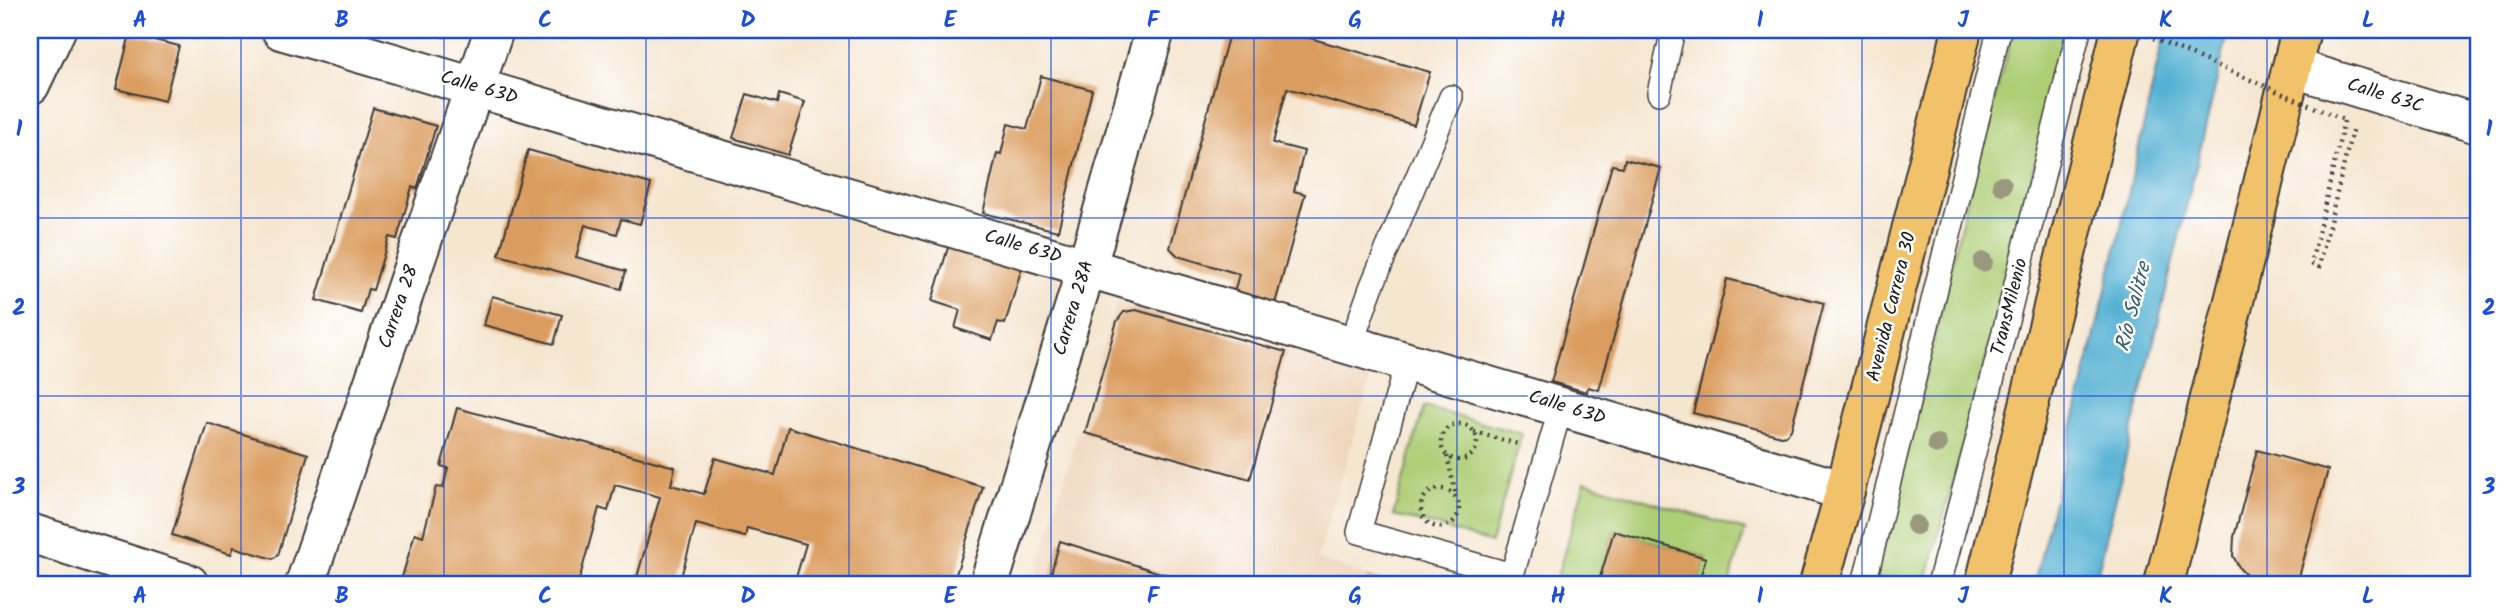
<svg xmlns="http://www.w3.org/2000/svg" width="2508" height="614" viewBox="0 0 2508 614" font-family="Kalam,sans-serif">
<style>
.built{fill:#efd6bc}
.green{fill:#aece76;stroke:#657549;stroke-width:2}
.water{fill:#55b1d3;stroke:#386678;stroke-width:2}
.building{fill:#db9d5f}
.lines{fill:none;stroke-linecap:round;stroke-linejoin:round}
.service-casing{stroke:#3d3a37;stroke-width:26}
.minor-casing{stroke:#3d3a37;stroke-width:42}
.tertiary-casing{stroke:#3d3a37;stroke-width:42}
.trunk-casing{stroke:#3d3a37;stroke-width:42}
.path{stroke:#3d3a37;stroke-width:4.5;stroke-dasharray:2 5;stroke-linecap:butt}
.service{stroke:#fff;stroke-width:23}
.minor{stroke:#fff;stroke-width:38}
.tertiary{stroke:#fff;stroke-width:38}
.trunk{stroke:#f2c26a;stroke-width:38}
.path-bridge{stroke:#3d3a37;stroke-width:4.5;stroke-dasharray:2 5;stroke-linecap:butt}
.tree{fill:#9a997f}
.grid{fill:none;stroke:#1d4ed8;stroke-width:2;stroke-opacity:0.55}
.labels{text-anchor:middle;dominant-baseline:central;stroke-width:5;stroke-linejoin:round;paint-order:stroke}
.street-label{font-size:19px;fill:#1c1c1c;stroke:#fff}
.water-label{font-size:21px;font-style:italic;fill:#365f6e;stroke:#fff}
.neatline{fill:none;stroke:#1d4ed8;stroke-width:2.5}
.grid-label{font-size:23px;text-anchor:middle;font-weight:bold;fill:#1d4ed8}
</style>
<rect width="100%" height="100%" fill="#fff"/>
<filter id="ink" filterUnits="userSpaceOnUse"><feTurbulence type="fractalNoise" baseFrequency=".0143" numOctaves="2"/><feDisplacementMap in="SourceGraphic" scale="14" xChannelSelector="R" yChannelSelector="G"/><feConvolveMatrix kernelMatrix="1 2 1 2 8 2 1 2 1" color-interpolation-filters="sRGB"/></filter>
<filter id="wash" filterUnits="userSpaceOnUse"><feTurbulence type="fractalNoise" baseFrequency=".00686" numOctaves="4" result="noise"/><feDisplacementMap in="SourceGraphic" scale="28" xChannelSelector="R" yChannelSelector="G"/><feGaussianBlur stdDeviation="1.57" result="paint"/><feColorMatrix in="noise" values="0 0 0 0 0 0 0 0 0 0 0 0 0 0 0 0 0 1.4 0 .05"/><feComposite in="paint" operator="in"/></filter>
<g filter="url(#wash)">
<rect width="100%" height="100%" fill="#f5e6d0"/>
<polygon class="built" points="1117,300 1372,375 1317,559 1367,576 1365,584 1034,584"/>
<g class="green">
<polygon points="2013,30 2069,30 1972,413 1925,584 1875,584 1964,213"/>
<polygon points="1424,407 1522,434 1491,543 1434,525 1393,516"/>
<polygon points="1585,482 1745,530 1729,584 1698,584 1706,558 1614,531 1598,584 1555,584"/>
</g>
<polygon class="water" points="2165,30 2229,30 2095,584 2034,584 2117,244"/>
<g id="blocks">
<g class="building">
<polygon points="454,30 449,36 444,37 420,31"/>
<polygon points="1230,30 1281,30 1430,72 1414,125 1287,88 1273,143 1304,151 1294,191 1305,194 1275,304 1234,293 1239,274 1178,256 1170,248"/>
<polygon points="130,34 179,46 165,101 116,89"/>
<polygon points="1041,76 1092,90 1058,231 983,213 997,153 1001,154 1008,124 1027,129"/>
<polygon points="747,94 777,103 779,94 805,102 788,155 733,138"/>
<polygon points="373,108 436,126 417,189 412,187 397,239 389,237 373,290 368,289 361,313 316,300"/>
<polygon points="528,150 651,184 640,224 621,219 617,234 585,225 580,242 576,257 626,271 621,289 499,255"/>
<polygon points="1625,159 1661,168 1599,390 1588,387 1587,392 1551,382 1612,165 1623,167"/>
<polygon points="953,231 1026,254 1005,324 998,322 992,340 955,328 960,310 932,301"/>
<polygon points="1727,279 1824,303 1791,430 1786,435 1781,436 1693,413"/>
<polygon points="492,296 562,315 554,344 484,325"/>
<polygon points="1136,310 1286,352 1250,479 1085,433 1117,321 1124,312"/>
<polygon points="457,408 675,467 671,485 704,494 715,458 775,475 788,427 983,487 953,584 794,584 806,544 747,528 745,537 696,524 679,584 635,584 660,497 615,485 608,511 599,508 578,584 400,584 415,533 423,536 436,487 443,488 448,468 441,466"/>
<polygon points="207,423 308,454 278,555 273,559 234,547 231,554 172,535"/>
<polygon points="2257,450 2328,470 2297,584 2274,584 2248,577 2240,569 2233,556 2234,537"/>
<polygon points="1614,531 1706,558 1698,584 1598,584"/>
<polygon points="1060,541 1195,584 1048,584"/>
<polygon points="1367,576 1394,584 1365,584"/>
</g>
</g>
</g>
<g filter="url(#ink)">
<use href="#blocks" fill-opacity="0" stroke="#3d3a37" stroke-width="2"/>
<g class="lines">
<defs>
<g id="service">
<polyline points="1659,93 1673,30"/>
<polyline points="1351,344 1371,288 1451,97"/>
<polyline points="1407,361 1359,532 1512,575 1561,407"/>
<polyline points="1864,584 1999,30"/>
<polyline points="1939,584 1976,445 2079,30"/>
</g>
<g id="minor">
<polyline points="281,30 1845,491"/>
<polyline points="2293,68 2478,124"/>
<polyline points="30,85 56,30"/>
</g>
<g id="tertiary">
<polyline points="30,533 189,584"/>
<polyline points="305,584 494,30"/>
<polyline points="989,584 1087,266 1155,30"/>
</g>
<g id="trunk">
<polyline points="1819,584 1845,491 1962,30"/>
<polyline points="1985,584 2121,30"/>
<polyline points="2164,584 2301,30"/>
</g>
</defs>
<use href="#service" class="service-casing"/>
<use href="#minor" class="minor-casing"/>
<use href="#tertiary" class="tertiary-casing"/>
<use href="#trunk" class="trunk-casing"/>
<g class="path">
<polyline points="2344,121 2311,264 2319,267 2353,127"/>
<circle cx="1459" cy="442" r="18"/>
<polyline points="1474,432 1518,444"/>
<polyline points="1447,456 1456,495"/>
<circle cx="1440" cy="508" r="19"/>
</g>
<use href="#service" class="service"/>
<use href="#minor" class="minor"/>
<use href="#tertiary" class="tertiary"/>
<use href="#trunk" class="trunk"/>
<polyline class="path-bridge" points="2134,30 2344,120"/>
</g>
<g class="tree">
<circle cx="2002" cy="185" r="10"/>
<circle cx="1983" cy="262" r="10"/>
<circle cx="1937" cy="444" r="10"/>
<circle cx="1916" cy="525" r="10"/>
</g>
</g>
<path class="grid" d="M241,30V584M444,30V584M646,30V584M849,30V584M1051,30V584M1254,30V584M1457,30V584M1659,30V584M1862,30V584M2064,30V584M2267,30V584M30,218H2478M30,396H2478"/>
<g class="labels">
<g class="street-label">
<text transform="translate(479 88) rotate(16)">Calle 63D</text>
<text transform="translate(2385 96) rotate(17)">Calle 63C</text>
<text transform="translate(1023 247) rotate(16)">Calle 63D</text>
<text transform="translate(399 307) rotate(-71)">Carrera 28</text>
<text transform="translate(1892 307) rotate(-76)">Avenida Carrera 30</text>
<text transform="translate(2010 307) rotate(-76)">TransMilenio</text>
<text transform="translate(1074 308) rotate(-73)">Carrera 28A</text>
<text transform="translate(1567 408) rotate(17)">Calle 63D</text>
</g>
<g class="water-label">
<text transform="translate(2134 307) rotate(-76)">Río Salitre</text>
</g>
</g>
<rect width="2508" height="614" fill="none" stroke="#fff" stroke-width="77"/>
<rect x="38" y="38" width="2432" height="538" class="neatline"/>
<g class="grid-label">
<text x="140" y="27">A</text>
<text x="342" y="27">B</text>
<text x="545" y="27">C</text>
<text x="748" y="27">D</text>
<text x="950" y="27">E</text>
<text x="1153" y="27">F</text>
<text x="1355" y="27">G</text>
<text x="1558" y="27">H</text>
<text x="1760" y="27">I</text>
<text x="1963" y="27">J</text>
<text x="2166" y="27">K</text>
<text x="2368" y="27">L</text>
<text x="19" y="136">1</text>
<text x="2489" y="136">1</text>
<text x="19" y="315">2</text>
<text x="2489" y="315">2</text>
<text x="19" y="494">3</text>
<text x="2489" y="494">3</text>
<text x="140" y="603">A</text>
<text x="342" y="603">B</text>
<text x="545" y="603">C</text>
<text x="748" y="603">D</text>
<text x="950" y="603">E</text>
<text x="1153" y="603">F</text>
<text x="1355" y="603">G</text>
<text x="1558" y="603">H</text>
<text x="1760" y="603">I</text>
<text x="1963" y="603">J</text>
<text x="2166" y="603">K</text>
<text x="2368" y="603">L</text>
</g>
</svg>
